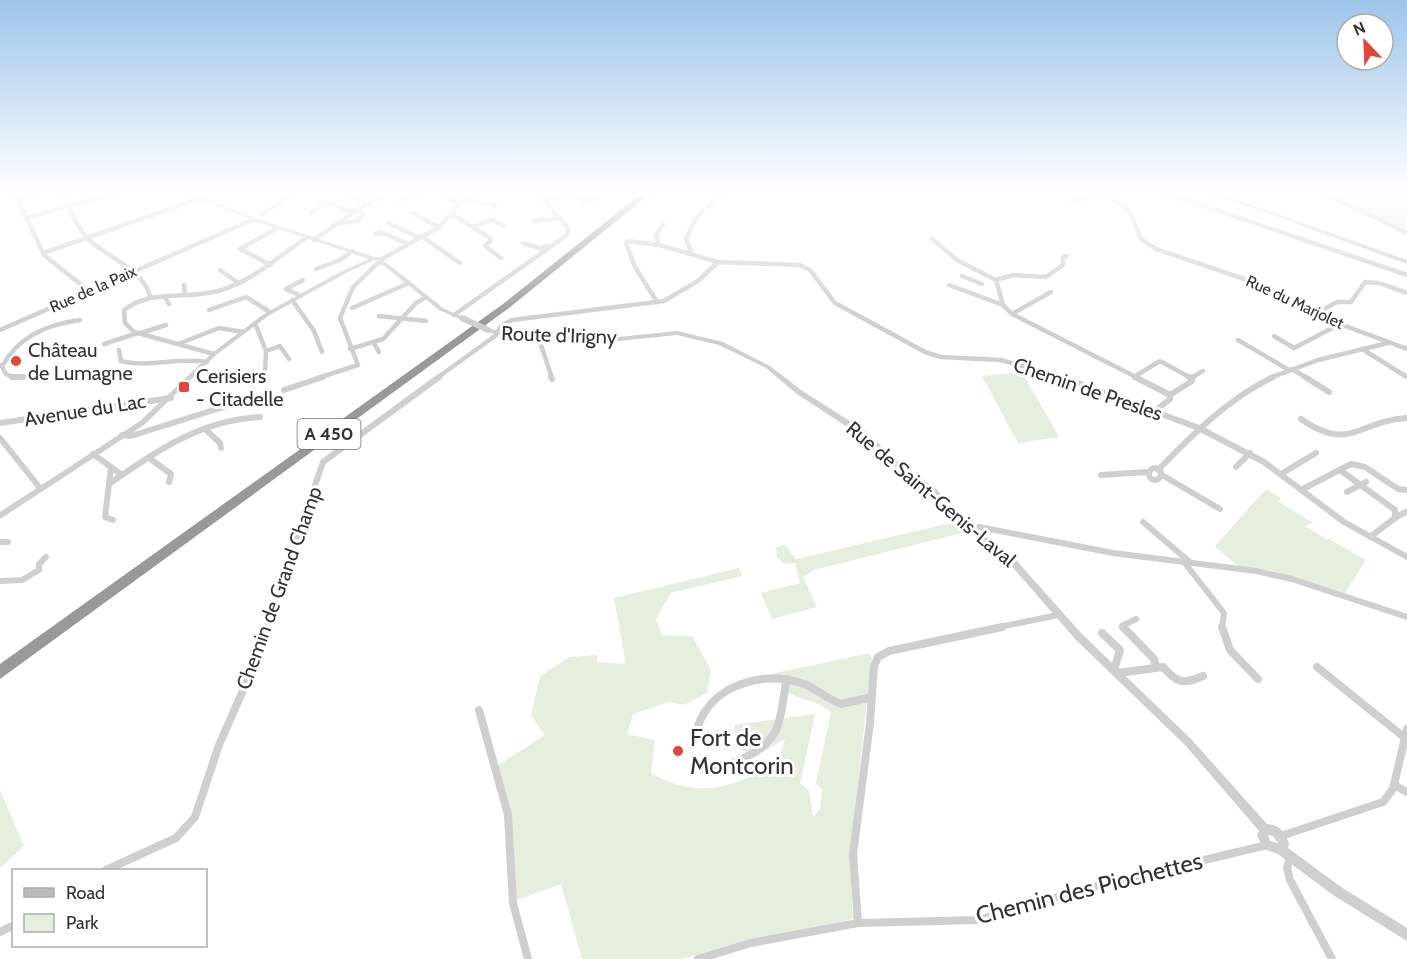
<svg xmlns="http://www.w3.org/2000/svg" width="1407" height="959" viewBox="0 0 1407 959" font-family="Cabin,sans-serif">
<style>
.green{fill:#e6eee0}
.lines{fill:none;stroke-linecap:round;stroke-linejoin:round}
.stream{stroke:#cddced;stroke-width:1.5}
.minor-far2{stroke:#cfcfcf;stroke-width:4.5}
.minor-far1{stroke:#cfcfcf;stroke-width:6}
.minor{stroke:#cfcfcf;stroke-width:8}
.tertiary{fill:#cfcfcf;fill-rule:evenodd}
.secondary{fill:#bcbcbc;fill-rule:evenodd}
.motorway{fill:#999;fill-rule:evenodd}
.tertiary-bridge{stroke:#cfcfcf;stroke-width:6}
.poi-dot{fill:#e3453a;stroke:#fff;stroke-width:2}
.labels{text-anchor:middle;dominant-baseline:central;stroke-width:6;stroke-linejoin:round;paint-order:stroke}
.far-street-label{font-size:16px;fill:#323232;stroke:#fff}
.shield{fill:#fff;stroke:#707070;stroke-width:1.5}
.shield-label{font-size:18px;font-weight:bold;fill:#323232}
.street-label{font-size:20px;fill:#323232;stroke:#fff}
.poi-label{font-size:20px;fill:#323232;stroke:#fff;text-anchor:start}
.near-poi-label{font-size:24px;fill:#323232;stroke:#fff;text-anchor:start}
.near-street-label{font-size:24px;fill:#323232;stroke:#fff}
</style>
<rect width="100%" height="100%" fill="#fff"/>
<g class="green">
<polygon points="1352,189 1388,189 1407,194 1407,231 1341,200"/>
<polygon points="1022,372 1059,437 1018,443 982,376"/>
<polygon points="1266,489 1281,498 1278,501 1313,523 1305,526 1327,540 1332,537 1331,540 1366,560 1345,593 1273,571 1237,566 1215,546"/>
<polygon points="955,522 966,532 814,570 803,577 817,607 772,619 761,593 800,583 795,563 784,564 777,557 776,547 785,545 796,559"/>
<path d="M739,568L742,576L671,593L656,619L662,635L692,636L711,670L707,693L684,705L669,702L633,714L627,734L655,740L651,773C699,800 732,788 778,763L785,739L753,758L736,743L734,725L815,714L800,783L809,791L813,817L820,809L822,789L816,783L831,712C816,700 804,701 788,693L789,677L766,675L869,653L872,658L850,852L853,919L681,959H582L561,884L509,903L511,835L492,769L545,735L531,715L540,676L570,657L597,655V662L626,664L614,598Z"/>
<polygon points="0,790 24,846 0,868"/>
</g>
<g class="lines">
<polyline class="stream" points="1404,189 1407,190"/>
<g class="minor-far2">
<polyline points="16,189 20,204 44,255 89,291"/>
<path d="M60,189C68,204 76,227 88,239C108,258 142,268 150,296"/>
<polyline points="405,189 414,196 429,189"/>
<polyline points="441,189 442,196 460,204"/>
<polyline points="1101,189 1130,212 1141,239 1156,249 1262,285 1340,324 1407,349"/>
<polyline points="1154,189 1407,275"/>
<polyline points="1218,189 1231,190 1227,189"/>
<polyline points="1315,189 1407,233"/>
<polyline points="352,196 368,204"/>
<polyline points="17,198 50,189"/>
<polyline points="463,200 495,204 493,208"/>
<polyline points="545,201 573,192 584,202 598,197"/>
<polyline points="401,202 414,196"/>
<polyline points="1072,202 1105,191"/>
<polyline points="311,213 327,201 344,210 357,210 314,240"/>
<polyline points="412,213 439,227"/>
<polyline points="452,214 490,238 491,241 485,246 501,258"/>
<polyline points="26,218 129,189"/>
<polyline points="534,221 560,218"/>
<polyline points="338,223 358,221 363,214 357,210 382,197"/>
<polyline points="388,223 420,238"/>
<polyline points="472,227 492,220 504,226"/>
<polyline points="375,234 381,232 408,244"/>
<polyline points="423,237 460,263"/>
<polyline points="932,239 957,260 996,280 1003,305 1012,314 1138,378"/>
<polyline points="523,243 542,249 546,246"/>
<polyline points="659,245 656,235 663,224"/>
<polyline points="43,253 199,199"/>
<polyline points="687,253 691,250 686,239 696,218 724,189"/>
<polyline points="382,259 439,227 473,189"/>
<polyline points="271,265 240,249 277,228"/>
<polyline points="316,269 340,260 352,251"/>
<polyline points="220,270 237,282"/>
<polyline points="962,276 982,284"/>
<polyline points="996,280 1013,275 1046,277 1063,265 1063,257 1067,256"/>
<polyline points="184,285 185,295"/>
<polyline points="949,285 1003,305"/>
<polyline points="299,295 286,289 303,280"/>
<polyline points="164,296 169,304"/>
<polyline points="292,300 314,331 322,352"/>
<polyline points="657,302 635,267 626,243 628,241 659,245 718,262 800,265 810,270 835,303 925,352 941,357 1001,360 1065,378"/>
<polyline points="352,308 409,283"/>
<polyline points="209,310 246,297 270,312"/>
<polyline points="1317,313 1337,302 1351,302 1365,282 1379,283 1407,293"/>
<polyline points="1012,314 1051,292"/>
<polyline points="454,315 567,235 568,228 542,198 539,189"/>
<polyline points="379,316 426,321"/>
<polyline points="255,323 266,351 265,372"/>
<polyline points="0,330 252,220"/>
<polyline points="141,333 166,325"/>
<polyline points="538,336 552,378"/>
<polyline points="1274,336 1294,348 1340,324"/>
<polyline points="1238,340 1289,370"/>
<polyline points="373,342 379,352"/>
<polyline points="104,344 138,333"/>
<polyline points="178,344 219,328 243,332"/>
<polyline points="350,349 383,339 416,303 426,297"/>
<polyline points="1362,349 1407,377"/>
<path d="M119,350L121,361C148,368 179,357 207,362"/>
<polyline points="266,351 280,346 289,359"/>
<path d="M214,354L134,332L125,323L124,310C153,288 186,300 218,291C251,282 278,257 306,238"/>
<polyline points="1,365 6,374 14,378 47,374"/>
<path d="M3,365C19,336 49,324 80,320"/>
<polyline points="1292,369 1307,378"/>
<polyline points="1134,377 1160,361 1191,378"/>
<polyline points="318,378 358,365 340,318 353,287 378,263"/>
<polyline points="437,378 495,336 502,325 512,320 664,301 698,281 718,262"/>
<polyline points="1191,378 1203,371"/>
<polyline points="1270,378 1318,360 1388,343"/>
</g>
<g class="minor-far1">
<polyline points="12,377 23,377"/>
<polyline points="551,377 552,379"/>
<polyline points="1061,377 1199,428 1264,462 1344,522 1407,557"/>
<polyline points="1135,377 1170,395 1170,399 1155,411"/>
<polyline points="1305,377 1329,392"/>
<polyline points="1191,378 1193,377"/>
<polyline points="284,390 323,377"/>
<polyline points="1170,395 1192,381 1189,377"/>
<path d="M1301,419C1350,453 1357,421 1407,418"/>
<polyline points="0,423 171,398"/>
<polyline points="205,429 220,443 221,448"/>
<polyline points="122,435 131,436 233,404 241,405"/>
<polyline points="0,438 40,488"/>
<polyline points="93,454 122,475"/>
<polyline points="149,458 171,474 169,482"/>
<polyline points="1236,467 1250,453"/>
<circle cx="1155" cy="474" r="6"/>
<path d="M1158,470C1193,434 1228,399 1273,377"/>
<polyline points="1340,470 1395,510 1395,518 1370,537"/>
<polyline points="1281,474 1316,453"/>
<polyline points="1101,475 1147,472"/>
<polyline points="1162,475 1220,509"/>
<polyline points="109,484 111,467"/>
<polyline points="1301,490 1351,464 1365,467 1398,489 1407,490"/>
<polyline points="1347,492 1366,482"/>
<polyline points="1395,518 1406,512"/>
<path d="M113,520L105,517L109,484C156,451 201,420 260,417"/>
<polyline points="1143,522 1191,563"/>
<polyline points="972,530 979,527 1113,553 1256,571 1292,579 1407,617"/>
<polyline points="0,542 8,542"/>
<polyline points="1184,562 1224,613 1222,628"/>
<polyline points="0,581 22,580 39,570 39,564 46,557"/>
<polyline points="266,628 323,462 439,377"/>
<polyline points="995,628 1058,615"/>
<polyline points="1124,628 1122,626 1136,619"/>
</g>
<g class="minor">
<polyline points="1123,627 1154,659 1156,667"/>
<polyline points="1222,627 1230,650 1258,679"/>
<polyline points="1102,633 1120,650 1114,670"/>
<polyline points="1317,667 1405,738"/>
<path d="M1118,673L1163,667C1177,683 1183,685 1203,676"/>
<polyline points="479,710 508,815 513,903 528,959"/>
<path d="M698,726C712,685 764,669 804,684C817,689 827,699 841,704L872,697"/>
<path d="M704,769C728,768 765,753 776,730C783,714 783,695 787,679"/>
<polyline points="1394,785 1407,792"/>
<polyline points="1281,836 1383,802 1393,789 1407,729"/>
<polyline points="1290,856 1287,868 1290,880 1332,959"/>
<polyline points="106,870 176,838 195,817 219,745 252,670 267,627"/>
<polyline points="858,923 853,854 870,723 874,666 878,657 889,651 1002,627"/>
<polyline points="0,932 14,925"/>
<polyline points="698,959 751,943 858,923 978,920 1100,885 1267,845"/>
</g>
<g class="tertiary">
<polygon points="172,189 178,189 253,217 248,218"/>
<polygon points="299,189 304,189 262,216 257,215"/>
<polygon points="1200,189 1207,189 1407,260 1407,264"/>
<polygon points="254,219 258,219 374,257 383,257 384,262 387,263 443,308 465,318 462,320 460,319 439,310 383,265 376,264 375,263 378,260 375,260 346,273 268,316 216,355 144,425 0,519 0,512 140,421 212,353 264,314 342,271 369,259 254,221"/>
<path d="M488,328L502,332L609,338L677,331L723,342L770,366L801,390L867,432L892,457L934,487L975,528L1015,559L1081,633L1191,739L1267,824C1280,825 1286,833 1289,844L1288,848L1341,887L1407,928V941L1333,895L1278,854L1263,849L1257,835L1259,831L1185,745L1075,639L1009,563L969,532L928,491L886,461L861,436L797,394L766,368L719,345L677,335L609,342L502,336L486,331L485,330ZM1268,835L1273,836L1278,843L1270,841Z"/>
</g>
<polygon class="secondary" points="1391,189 1400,189 1407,191 1407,195"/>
<polygon class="motorway" points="647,189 656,189 509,308 0,679 0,664 503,304"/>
<polyline class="tertiary-bridge" points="462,318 488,330"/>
</g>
<linearGradient id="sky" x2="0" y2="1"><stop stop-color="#9dc4ea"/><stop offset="0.59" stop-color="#fff"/><stop offset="1" stop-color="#fff" stop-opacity="0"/></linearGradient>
<rect width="1407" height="323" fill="url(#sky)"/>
<g class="poi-dot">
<circle cx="16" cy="361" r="6"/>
<rect x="178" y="381" width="12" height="12" rx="3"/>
<circle cx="678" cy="751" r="6"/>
</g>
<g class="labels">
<g class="far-street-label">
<text transform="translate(93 289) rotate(-24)">Rue de la Paix</text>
<text transform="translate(1295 302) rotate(25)">Rue du Marjolet</text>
</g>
<rect class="shield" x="297.5" y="419" width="63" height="30" rx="4.5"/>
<g class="shield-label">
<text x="329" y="434">A 450</text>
</g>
<g class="street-label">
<text transform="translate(559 335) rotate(2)">Route d'Irigny</text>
<text transform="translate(1088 389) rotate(19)">Chemin de Presles</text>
<text transform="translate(85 410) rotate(-9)">Avenue du Lac</text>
<text transform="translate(931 494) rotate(40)">Rue de Saint-Genis-Laval</text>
<text transform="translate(279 588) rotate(-70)">Chemin de Grand Champ</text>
</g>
<g class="poi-label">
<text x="28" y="350">Château<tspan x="28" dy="23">de Lumagne</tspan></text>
<text x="196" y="376">Cerisiers<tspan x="196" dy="23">- Citadelle</tspan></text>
</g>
<g class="near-poi-label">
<text x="690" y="737">Fort de<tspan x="690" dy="28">Montcorin</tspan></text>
</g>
<g class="near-street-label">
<text transform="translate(1089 888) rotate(-14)">Chemin des Piochettes</text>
</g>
</g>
<rect x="12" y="869" width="195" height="78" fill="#ffffff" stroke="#adadad" stroke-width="1.5"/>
<rect x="24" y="888" width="30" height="9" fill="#bcbcbc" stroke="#adadad" stroke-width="1.5"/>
<text x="66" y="899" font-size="18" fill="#323232">Road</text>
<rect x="24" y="914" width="30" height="18" fill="#e6eee0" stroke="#adadad" stroke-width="1.5"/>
<text x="66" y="929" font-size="18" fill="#323232">Park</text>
<g transform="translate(1365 42) rotate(337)"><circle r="28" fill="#ffffff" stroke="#adadad" stroke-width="1.5"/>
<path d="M0-4.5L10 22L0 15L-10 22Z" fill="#e3453a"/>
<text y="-9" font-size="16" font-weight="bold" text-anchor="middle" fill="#323232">N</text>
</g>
</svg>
